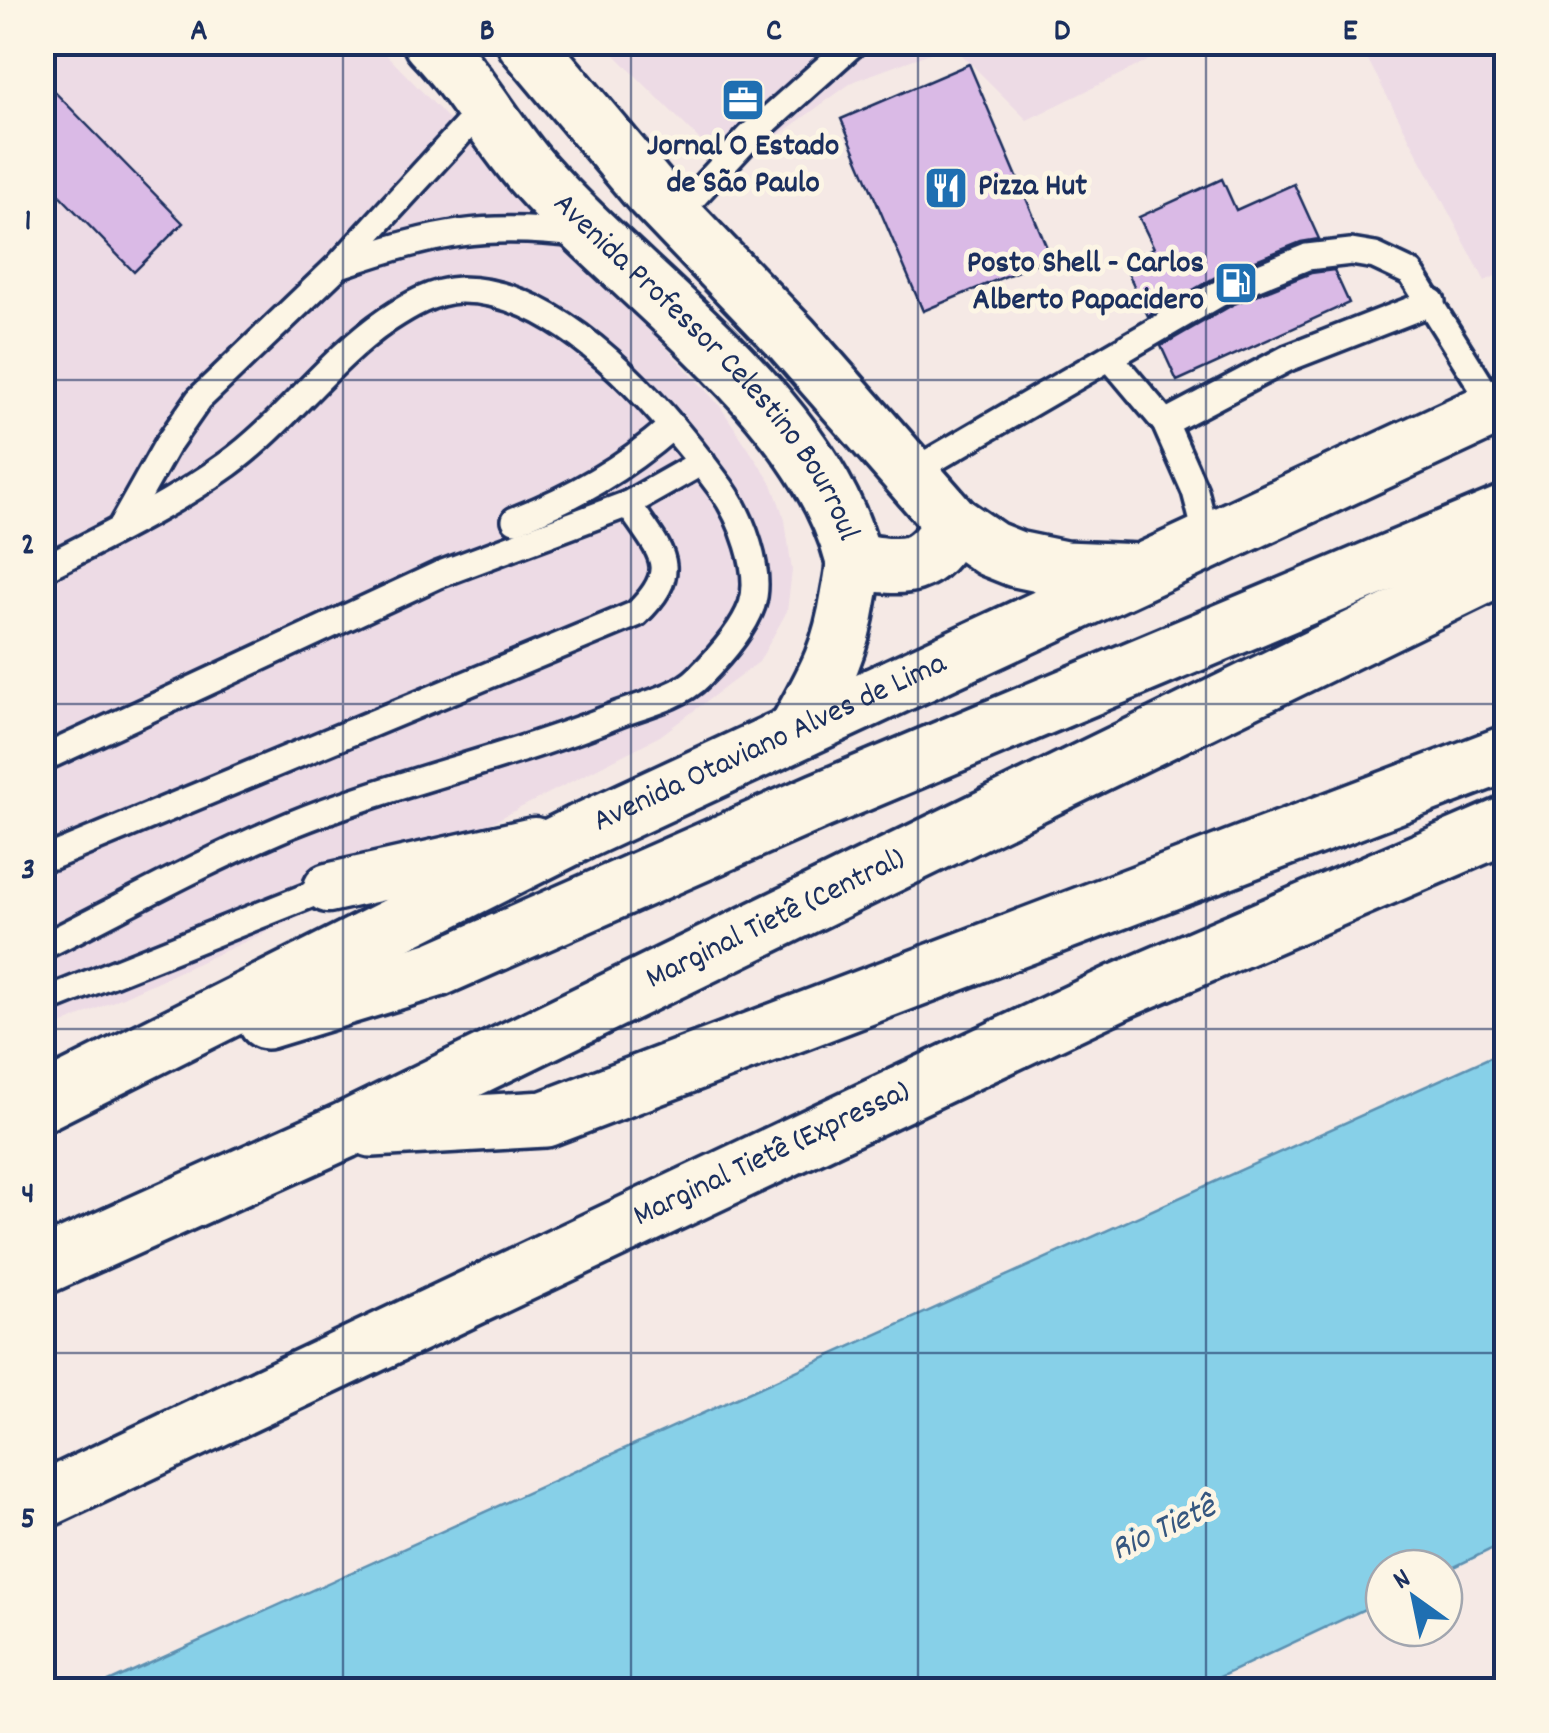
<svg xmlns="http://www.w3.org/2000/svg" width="1549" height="1733" viewBox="0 0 1549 1733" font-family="Dekko,sans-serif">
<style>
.built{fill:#eddbe5}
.water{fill:#87d0e8;stroke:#5c90b1;stroke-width:2.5}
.building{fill:#dabae6;stroke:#1b2f5e;stroke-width:2.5}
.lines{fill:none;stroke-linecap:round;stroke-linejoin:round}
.lane-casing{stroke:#1b2f5e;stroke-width:32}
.street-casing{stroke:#1b2f5e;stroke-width:55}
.secondary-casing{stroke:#1b2f5e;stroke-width:62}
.highway-casing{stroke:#1b2f5e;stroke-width:62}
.lane{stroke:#fcf5e5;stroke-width:25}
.street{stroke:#fcf5e5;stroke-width:48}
.secondary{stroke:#fcf5e5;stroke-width:55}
.highway{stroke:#fcf5e5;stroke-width:55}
.grid{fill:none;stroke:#1b2f5e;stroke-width:2.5;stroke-opacity:0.55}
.labels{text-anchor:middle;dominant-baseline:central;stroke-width:10;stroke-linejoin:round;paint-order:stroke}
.poi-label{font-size:32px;font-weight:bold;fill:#1b2f5e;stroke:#fcf5e5}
.street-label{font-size:32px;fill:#1b2f5e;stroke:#fcf5e5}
.water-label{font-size:35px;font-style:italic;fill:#365780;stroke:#fcf5e5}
.neatline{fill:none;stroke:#1b2f5e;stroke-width:4}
.grid-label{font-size:32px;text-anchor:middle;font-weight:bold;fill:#1b2f5e}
</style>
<rect width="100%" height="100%" fill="#f5e9e5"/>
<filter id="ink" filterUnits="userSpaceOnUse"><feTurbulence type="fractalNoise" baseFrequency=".01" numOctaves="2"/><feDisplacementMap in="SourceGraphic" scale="20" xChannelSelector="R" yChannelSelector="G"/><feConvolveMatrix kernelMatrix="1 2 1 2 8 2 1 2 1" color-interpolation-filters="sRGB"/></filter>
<g filter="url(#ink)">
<g class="built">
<polygon points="42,43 375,43 596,271 720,406 772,484 785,520 792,571 787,611 759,662 660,736 364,888 43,1033"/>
<polygon points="603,43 1184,43 1027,120 952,45 854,81 730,170"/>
<polygon points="1359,43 1506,43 1506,271 1485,281"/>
</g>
<polygon class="water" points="1506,1050 1506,1542 1444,1572 1444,1568 1384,1568 1384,1600 1192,1690 91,1690"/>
<g class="building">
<polygon points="969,64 1051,257 923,311 841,119"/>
<polygon points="42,79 183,223 134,272 42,177"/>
<polygon points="1222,179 1236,210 1294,184 1319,239 1301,242 1221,274 1148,316 1123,262 1154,248 1139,217"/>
<polygon points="1334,270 1349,303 1177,381 1161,346 1234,304 1311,273"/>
</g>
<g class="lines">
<defs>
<g id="lane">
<polyline points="675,217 750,136 855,42"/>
<path d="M343,264C433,233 486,222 582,235"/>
<polyline points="1112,360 1165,423 1195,491 1208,541"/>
<polyline points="1165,423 1288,358 1432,302"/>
<polyline points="912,472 1227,289 1307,257 1351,252 1375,256 1411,273 1495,408"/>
<path d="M515,520C574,497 623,469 671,427"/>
<polyline points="122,525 167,445 199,399 338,266 485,106"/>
<path d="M42,569C105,537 171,505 228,464C285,423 327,361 387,320C408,306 433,291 460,290C564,289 665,412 721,488C741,516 763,571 752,605C743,631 718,658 699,677C681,696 644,705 619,714C512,758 395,782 290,825C206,860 124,906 42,947"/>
<polyline points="42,759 438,575 628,504 702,462"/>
<path d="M42,850L53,856L636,614C684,568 660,552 628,504"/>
<polyline points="42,1002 328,888"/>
</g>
<polyline id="street" points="328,888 534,842"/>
<g id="secondary">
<path id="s1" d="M431,42C471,83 497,133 534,175C634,288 814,407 853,558C855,569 851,584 849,596C840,654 825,678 797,729"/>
<polyline points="525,42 651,192 792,339 953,523 991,549 1016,559 1064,569 1140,572"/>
<path d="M854,561C908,569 923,572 953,523"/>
</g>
<g id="highway">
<polyline points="266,1021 437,969 819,801 1506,513"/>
<path id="s2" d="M42,1103L581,832L1506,403"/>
<polyline points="372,1129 545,1119 1506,754"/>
<path id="s3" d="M42,1267L344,1131L1506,565"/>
<path id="s4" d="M42,1501L1118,992L1506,825"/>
</g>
</defs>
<use href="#lane" class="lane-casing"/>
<use href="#street" class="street-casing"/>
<use href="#secondary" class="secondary-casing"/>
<use href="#highway" class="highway-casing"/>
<use href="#lane" class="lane"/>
<use href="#street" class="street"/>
<use href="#secondary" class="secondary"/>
<use href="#highway" class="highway"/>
</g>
</g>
<path class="grid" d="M343,42V1690M631,42V1690M918,42V1690M1206,42V1690M42,380H1506M42,704H1506M42,1029H1506M42,1353H1506"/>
<defs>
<symbol id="office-square" viewBox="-11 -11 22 22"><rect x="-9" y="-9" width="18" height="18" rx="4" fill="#1f6fb2" stroke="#fcf5e5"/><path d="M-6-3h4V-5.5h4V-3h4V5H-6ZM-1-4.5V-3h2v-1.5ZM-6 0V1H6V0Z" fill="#fff"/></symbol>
<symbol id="restaurant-square" viewBox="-11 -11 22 22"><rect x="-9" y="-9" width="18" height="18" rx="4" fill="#1f6fb2" stroke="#fcf5e5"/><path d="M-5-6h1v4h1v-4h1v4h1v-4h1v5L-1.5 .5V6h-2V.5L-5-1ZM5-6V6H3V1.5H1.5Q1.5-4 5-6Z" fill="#fff"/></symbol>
<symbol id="fuel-square" viewBox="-11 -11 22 22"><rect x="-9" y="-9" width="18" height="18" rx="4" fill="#1f6fb2" stroke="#fcf5e5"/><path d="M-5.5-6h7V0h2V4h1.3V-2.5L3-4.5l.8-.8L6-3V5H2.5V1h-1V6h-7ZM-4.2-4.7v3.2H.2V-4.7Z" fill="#fff"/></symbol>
</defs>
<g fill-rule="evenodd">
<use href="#office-square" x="718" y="75" width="50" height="50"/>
<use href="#restaurant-square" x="921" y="163" width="50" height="50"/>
<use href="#fuel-square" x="1211" y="258" width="50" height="50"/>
</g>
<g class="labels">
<g class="poi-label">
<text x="743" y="148">Jornal O Estado<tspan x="743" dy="37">de São Paulo</tspan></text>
<text x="978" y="188" text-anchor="start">Pizza Hut</text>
<text x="1204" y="265" text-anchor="end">Posto Shell - Carlos<tspan x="1204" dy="37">Alberto Papacidero</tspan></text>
</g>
<g class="street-label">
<text stroke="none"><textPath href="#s1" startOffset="428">Avenida Professor Celestino Bourroul</textPath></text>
<text stroke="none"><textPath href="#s2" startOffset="812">Avenida Otaviano Alves de Lima</textPath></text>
<text stroke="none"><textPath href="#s3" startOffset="812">Marginal Tietê (Central)</textPath></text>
<text stroke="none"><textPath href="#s4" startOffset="808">Marginal Tietê (Expressa)</textPath></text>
</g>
<g class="water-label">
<text transform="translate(1164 1530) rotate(-25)">Rio Tietê</text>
</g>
</g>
<rect width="1549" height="1733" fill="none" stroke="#fcf5e5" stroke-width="110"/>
<g transform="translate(1414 1598) rotate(327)"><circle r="48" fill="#fcf5e5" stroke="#a2a6af" stroke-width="2.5"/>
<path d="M0-8L18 38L0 25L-18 38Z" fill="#1f6fb2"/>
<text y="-15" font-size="28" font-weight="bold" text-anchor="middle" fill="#1b2f5e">N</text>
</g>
<rect x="55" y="55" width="1439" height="1623" class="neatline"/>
<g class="grid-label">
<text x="199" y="39">A</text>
<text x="487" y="39">B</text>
<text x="774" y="39">C</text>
<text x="1062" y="39">D</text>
<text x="1350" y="39">E</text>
<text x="28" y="229">1</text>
<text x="28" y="553">2</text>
<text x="28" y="878">3</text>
<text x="28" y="1202">4</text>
<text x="28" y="1527">5</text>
</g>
</svg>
